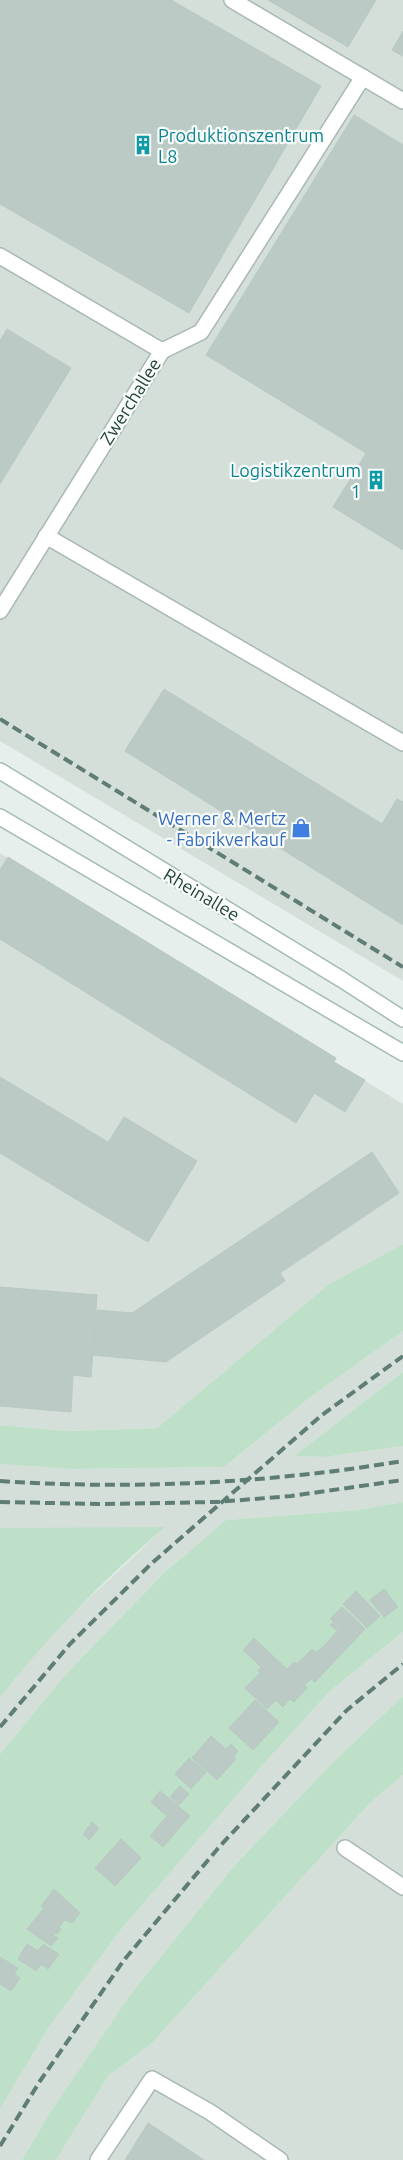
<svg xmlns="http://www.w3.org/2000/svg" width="403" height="2160" viewBox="0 0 403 2160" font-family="Ubuntu,sans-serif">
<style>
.built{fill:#d4dfda}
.green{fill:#bfe0c8}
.building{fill:#bbcac4;stroke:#b8c9c2}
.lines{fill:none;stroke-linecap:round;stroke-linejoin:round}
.lane-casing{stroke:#a8b8b2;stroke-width:18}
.secondary-casing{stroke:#a4bbb3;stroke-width:18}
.lane{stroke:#fff;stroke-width:15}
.secondary{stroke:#fff;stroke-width:15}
.rail{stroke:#5f7d75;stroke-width:4;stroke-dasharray:10 5;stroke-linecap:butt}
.labels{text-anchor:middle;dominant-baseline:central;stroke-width:4.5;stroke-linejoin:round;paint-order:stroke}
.culture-label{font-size:18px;fill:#0d838f;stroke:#f7fbf9;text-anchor:start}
.street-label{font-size:18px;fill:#24423a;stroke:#f7fbf9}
.shop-label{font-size:18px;fill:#366cbe;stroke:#f7fbf9;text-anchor:end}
</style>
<rect width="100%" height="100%" fill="#e6efeb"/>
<g class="built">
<polygon points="0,0 403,0 403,981 0,741"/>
<polygon points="0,853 336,1058 334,1062 403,1104 403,1244 329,1284 157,1428 66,1431 0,1425"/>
<polygon points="403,1331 403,1372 294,1456 324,1457 403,1446 403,1502 357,1510 226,1520 164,1573 66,1674 0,1754 0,1698 51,1634 164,1528 0,1528 0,1464 69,1469 224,1467 308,1399"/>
<polygon points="403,1632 403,1696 333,1762 234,1866 130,1995 49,2114 22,2160 0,2160 0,2109 49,2027 119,1932 261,1767 330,1691"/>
<polygon points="403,1775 403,2160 56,2160 108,2076 152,2043 369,1804"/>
</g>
<g class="green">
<polygon points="403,1244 403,1331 308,1399 224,1467 69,1469 0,1464 0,1425 66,1431 157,1428 329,1284"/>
<polygon points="403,1372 403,1446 324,1457 294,1456"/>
<polygon points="403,1502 403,1632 330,1691 261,1767 119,1932 49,2027 0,2109 0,1754 66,1674 164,1573 226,1520 357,1510"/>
<path d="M165,1527C105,1579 48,1635 0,1698V1528Z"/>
<polygon points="403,1696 403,1775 369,1804 152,2043 108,2076 56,2160 22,2160 49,2114 130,1995 234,1866 333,1762"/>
</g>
<g class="building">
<polygon points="0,0 171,0 321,86 189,313 0,204"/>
<polygon points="268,0 376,0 348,47"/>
<polygon points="403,31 403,56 392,50"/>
<polygon points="354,115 403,145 403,393 366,453 206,355"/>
<polygon points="7,329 71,368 0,484 0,341"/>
<polygon points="403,393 403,550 333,507"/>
<polygon points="164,689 382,824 397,799 403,802 403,925 125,751"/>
<polygon points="8,857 129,931 90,995 0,939 0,870"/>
<polygon points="129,931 336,1058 296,1123 90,995"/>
<polygon points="334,1062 365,1080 345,1112 314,1093"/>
<polygon points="0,1077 108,1142 74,1198 0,1153"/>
<polygon points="124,1117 197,1161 148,1242 74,1198"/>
<polygon points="372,1152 399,1193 280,1273 285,1281 166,1362 132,1313"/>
<polygon points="0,1287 97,1295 91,1377 73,1375 71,1412 0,1406"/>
<polygon points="97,1310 132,1313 166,1362 93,1355"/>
<polygon points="384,1589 398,1607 384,1617 370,1600"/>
<polygon points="356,1591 380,1616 367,1628 343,1604"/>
<polygon points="342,1607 351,1615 336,1630 330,1625 334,1622 330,1619"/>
<polygon points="351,1615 365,1629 315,1682 311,1679 304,1685 287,1669 294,1662 297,1664 312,1649 316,1652 324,1646"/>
<polygon points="254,1638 307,1688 294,1702 290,1699 283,1707 276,1700 267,1709 245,1688 260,1673 258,1670 261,1667 243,1650"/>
<polygon points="255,1700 279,1722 253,1750 229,1728"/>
<polygon points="211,1736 226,1749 231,1744 238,1751 234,1756 236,1759 217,1780 192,1758"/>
<polygon points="189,1758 206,1772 191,1789 175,1774"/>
<polygon points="180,1786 189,1794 179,1805 170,1797"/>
<polygon points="160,1791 190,1816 163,1847 150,1836 167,1816 151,1802"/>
<polygon points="92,1822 99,1828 89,1840 83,1834"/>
<polygon points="121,1839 141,1858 115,1886 95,1868"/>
<polygon points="54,1889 80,1913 72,1923 65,1920 59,1927 61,1929 57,1934 56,1933 53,1935 58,1938 51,1946 27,1929 44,1908 41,1906"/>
<polygon points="27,1944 38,1951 43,1944 59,1954 48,1969 41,1964 36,1971 18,1959"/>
<polygon points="0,1957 18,1968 14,1974 20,1978 11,1991 0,1984"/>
<polygon points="148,2123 204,2160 125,2160"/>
</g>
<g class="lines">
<defs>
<g id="lane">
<polyline points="232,0 403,101"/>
<polyline points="0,256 162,351"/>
<polyline points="162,351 201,332 363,77"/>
<polyline points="46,536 403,743"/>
<polyline points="0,611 162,351"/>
<polyline points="345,1848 403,1887"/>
<polyline points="98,2160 152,2079 210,2112 280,2160"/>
</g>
<g id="secondary">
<polyline points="0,771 341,979 403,1019"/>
<polyline points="0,817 403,1053"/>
</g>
</defs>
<use href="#lane" class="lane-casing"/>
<use href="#secondary" class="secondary-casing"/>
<use href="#lane" class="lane"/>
<use href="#secondary" class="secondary"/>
<g class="rail">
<polyline points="0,719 403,967"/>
<path d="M0,1481C134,1490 271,1483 403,1461"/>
<polyline points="0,1502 99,1504 217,1502 291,1496 403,1480"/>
<polyline points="0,1727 70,1644 152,1563 322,1415 403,1356"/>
<polyline points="0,2146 40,2081 124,1960 220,1846 347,1710 403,1664"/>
</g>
</g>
<defs>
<symbol id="building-bare" viewBox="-9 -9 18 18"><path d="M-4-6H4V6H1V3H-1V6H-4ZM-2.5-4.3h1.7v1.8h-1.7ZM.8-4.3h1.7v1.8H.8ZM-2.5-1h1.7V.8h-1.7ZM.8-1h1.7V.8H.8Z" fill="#0f9aa8" stroke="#f7fbf9" stroke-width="2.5" paint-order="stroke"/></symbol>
<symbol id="shop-bare" viewBox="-9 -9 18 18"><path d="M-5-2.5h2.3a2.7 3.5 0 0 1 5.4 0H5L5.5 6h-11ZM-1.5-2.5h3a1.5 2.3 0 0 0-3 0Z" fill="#3f7fe0" stroke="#f7fbf9" stroke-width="2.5" paint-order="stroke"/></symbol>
</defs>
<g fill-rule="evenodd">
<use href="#building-bare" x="129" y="131" width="28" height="28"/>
<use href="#building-bare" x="362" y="466" width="28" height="28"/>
<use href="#shop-bare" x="287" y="814" width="28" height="28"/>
</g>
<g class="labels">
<g class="culture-label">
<text x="158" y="135">Produktionszentrum<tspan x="158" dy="21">L8</tspan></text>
<text x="361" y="470" text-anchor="end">Logistikzentrum<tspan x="361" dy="21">1</tspan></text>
</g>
<g class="street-label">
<text transform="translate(130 401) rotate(-58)">Zwerchallee</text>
<text transform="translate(202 894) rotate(31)">Rheinallee</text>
</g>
<g class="shop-label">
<text x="286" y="818">Werner &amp; Mertz<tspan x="286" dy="21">- Fabrikverkauf</tspan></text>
</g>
</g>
</svg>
